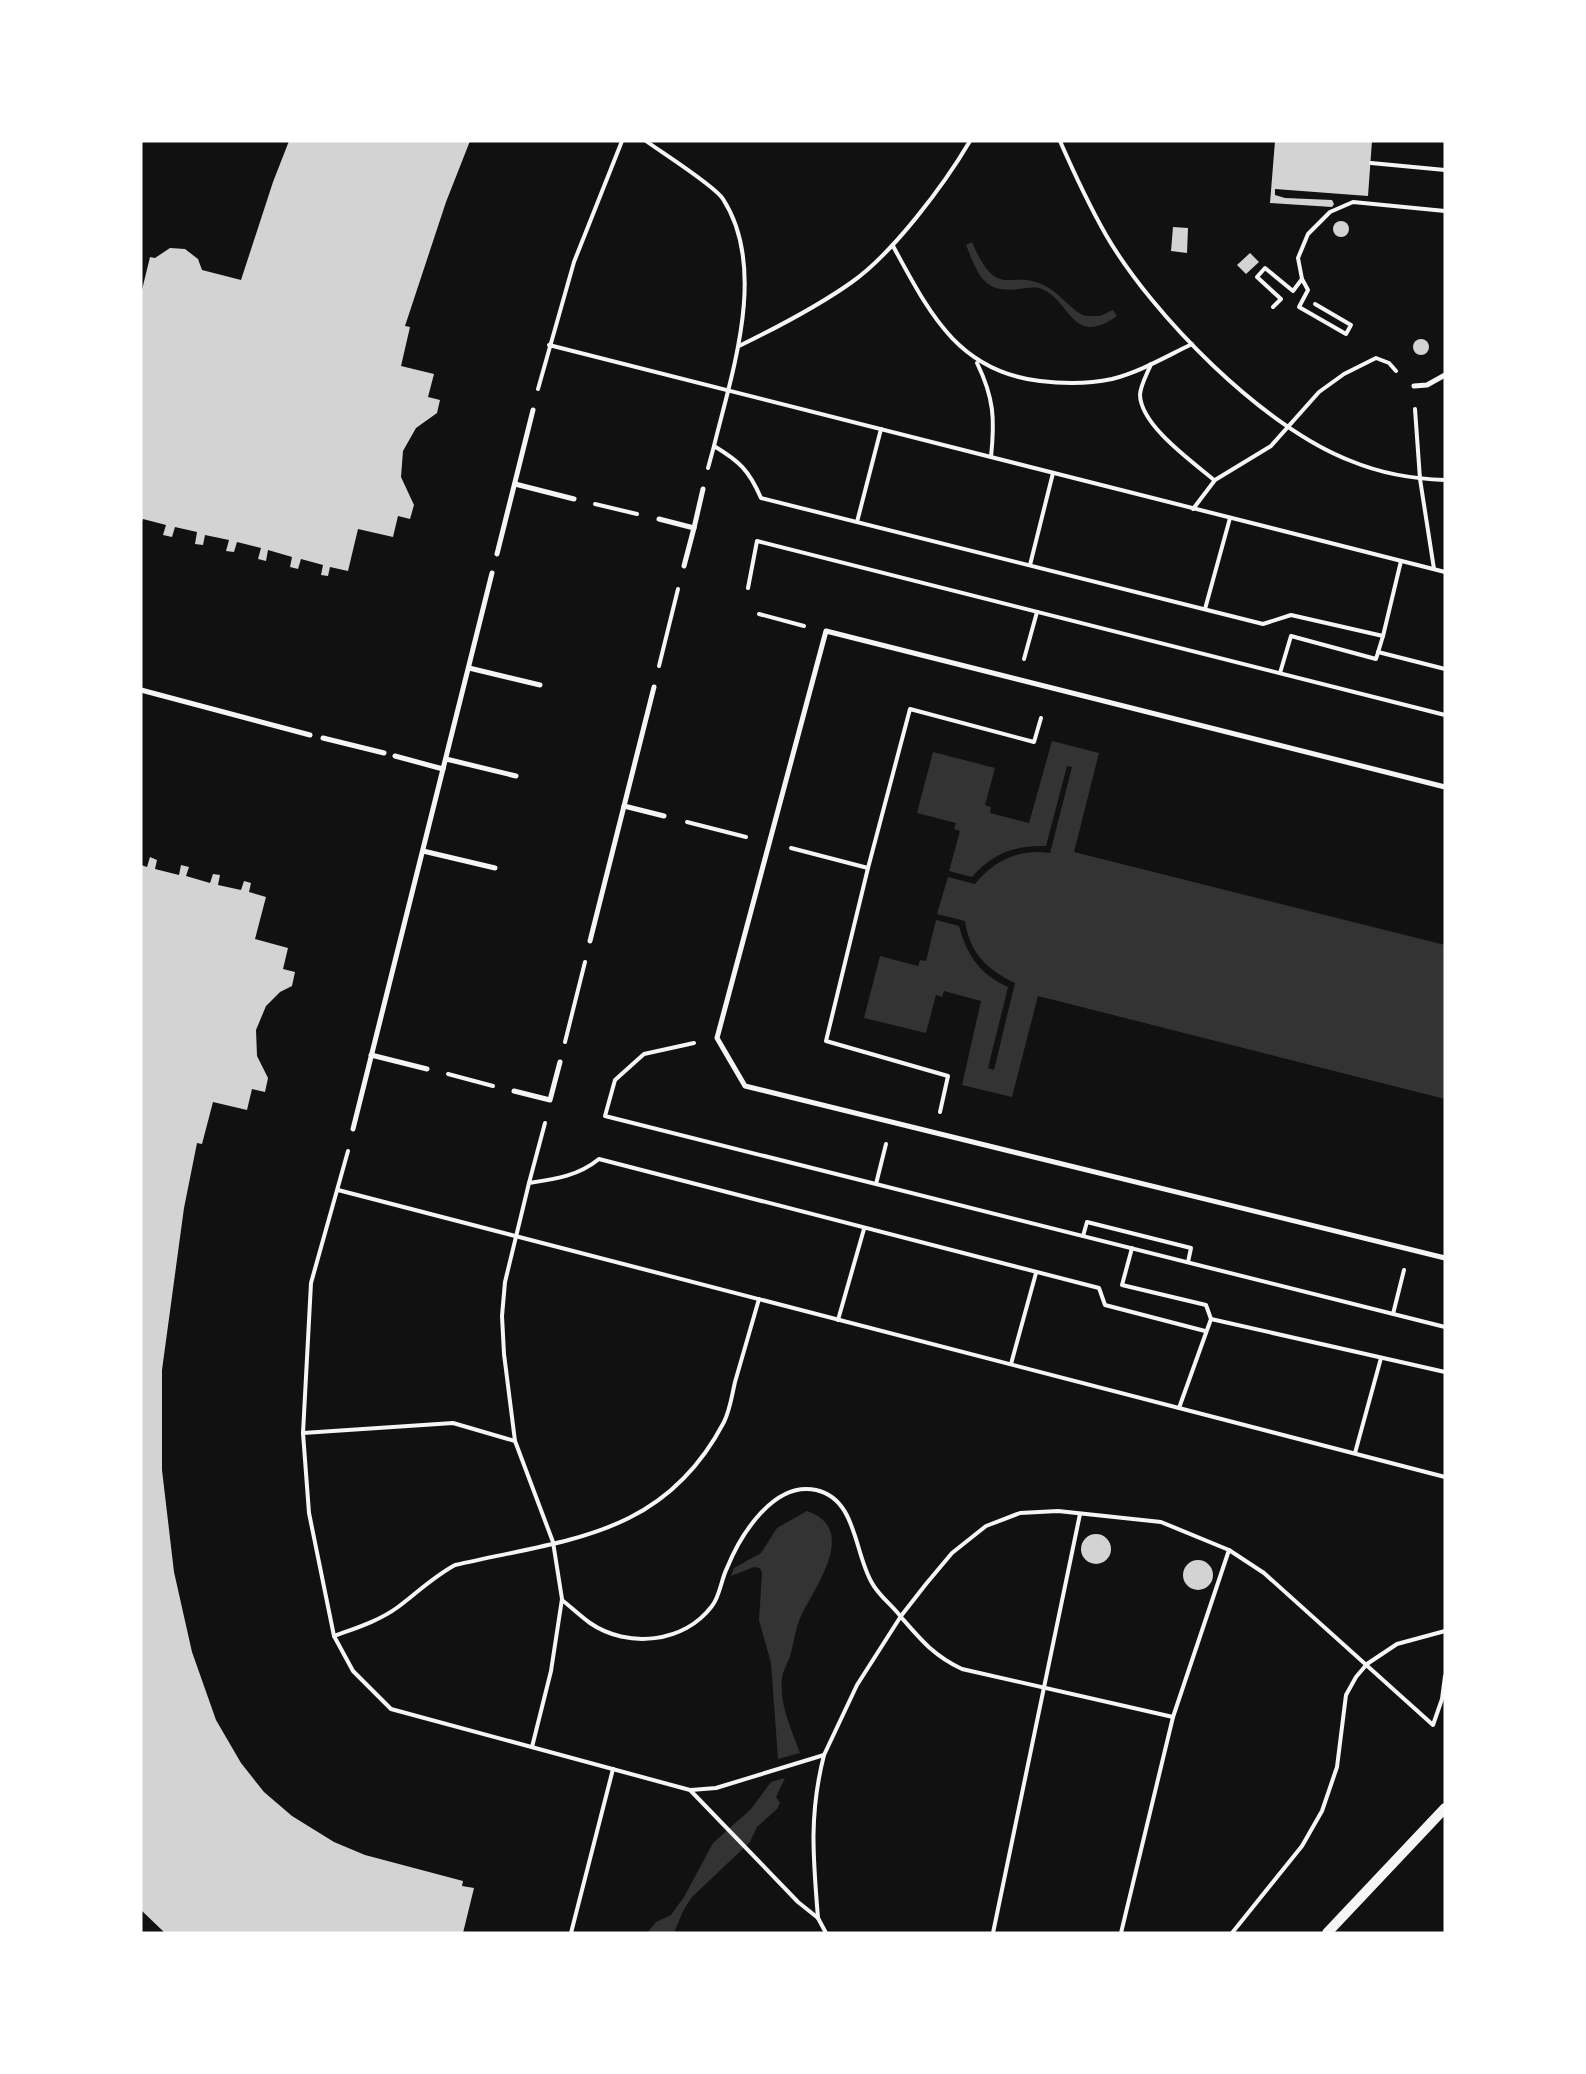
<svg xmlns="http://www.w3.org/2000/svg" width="1586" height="2074" viewBox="0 0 1586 2074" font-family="'PT Sans Narrow',sans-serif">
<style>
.water{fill:#333}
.building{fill:#d3d3d3}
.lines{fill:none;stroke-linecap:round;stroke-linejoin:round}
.path{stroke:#f5f5f5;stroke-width:4}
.pedestrian{stroke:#f5f5f5;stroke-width:5}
.tertiary{stroke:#f5f5f5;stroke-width:10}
</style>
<rect width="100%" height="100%" fill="#111"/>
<g class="water">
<path d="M972,242C999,305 1010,265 1049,288C1062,296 1071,310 1085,316H1100L1113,310L1117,316C1072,348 1071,301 1042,289C1035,286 1027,288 1019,289C983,294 978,274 966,245Z"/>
<path d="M1052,741L1099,753L1074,852L1445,945V1099L1038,996L1012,1097L962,1085L981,1001L944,991L942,997L936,995L926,1033L864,1018L880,956L918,966L920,960L926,961L936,920L959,926C967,956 980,974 1008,987L988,1068L994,1070L1015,983C987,970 969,952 965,921L937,914L948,877L975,884C993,861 1020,848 1050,853L1072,767L1067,766L1046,846C1015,845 993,853 972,877L949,871L960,831L954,829L956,823L917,813L933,752L995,768L985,805L991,807L990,813L1029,823Z"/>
<path d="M807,1511C860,1529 814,1588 801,1616C795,1629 794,1643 790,1656C788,1663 783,1670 782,1678C779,1704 791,1728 800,1753L778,1759L771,1663L759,1620L762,1573L760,1568L754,1567L731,1576L734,1568L761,1553L777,1528Z"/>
<polygon points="785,1778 776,1797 780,1803 777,1809 757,1827 750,1842 692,1897 683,1911 674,1933 647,1933 656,1922 671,1915 684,1897 713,1843 751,1809 771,1782"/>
</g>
<g class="building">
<polygon points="289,141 470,141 446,202 405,326 410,327 401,366 434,374 428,397 440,400 437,413 416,428 403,451 401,477 414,505 410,519 398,516 393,537 358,529 348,571 330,567 328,576 321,575 323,565 301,559 298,569 290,567 292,557 268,550 266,561 258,559 261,548 237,542 234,552 226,551 229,540 205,535 203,545 195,544 197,532 175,527 172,537 163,535 166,525 143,519 141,524 141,294 150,257 155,258 170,248 185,249 198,259 202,270 241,280 273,182"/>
<polygon points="1275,141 1372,141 1368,196 1275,189 1275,195 1285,198 1332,200 1334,204 1332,207 1270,203"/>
<circle cx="1341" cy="229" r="8"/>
<polygon points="1173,227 1188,228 1187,253 1171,251"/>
<polygon points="1250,253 1259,262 1246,274 1237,265"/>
<circle cx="1421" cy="347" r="8"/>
<polygon points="150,857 157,860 155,869 179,875 181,865 189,867 186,876 210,883 213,874 220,875 218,885 241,890 244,881 251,883 249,892 266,897 255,939 288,948 283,969 295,972 292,986 280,992 266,1006 256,1030 257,1056 268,1078 265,1092 252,1089 247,1110 213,1102 202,1144 197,1143 184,1208 162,1370 162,1470 174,1572 192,1652 216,1720 241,1763 264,1792 292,1816 334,1842 365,1855 463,1881 462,1886 474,1888 463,1933 165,1933 141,1910 141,865 147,867"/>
<circle cx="1096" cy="1549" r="15"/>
<circle cx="1198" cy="1575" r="15"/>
</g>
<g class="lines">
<g class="path">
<path d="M646,141C661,152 715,186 723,199C768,269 732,372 714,446C739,461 749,470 761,498L1263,624L1291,615L1383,636L1376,659L1291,636L1280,673"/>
<path d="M1060,141C1074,173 1089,205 1106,235C1153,316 1264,428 1351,461C1380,473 1414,479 1445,480"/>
<polyline points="1371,163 1445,170"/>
<path d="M893,246C929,312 957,371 1040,381C1064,384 1089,384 1112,379C1140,372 1167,356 1192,344"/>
<polyline points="1302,279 1308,290 1299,307 1346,334 1351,325 1315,304"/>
<polyline points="1273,307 1281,299 1257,277 1265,268 1293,291 1302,279 1298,258 1308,234 1330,212 1353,202 1445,211"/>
<polyline points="549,345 1445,572"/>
<path d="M739,346C778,327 817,307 852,282C893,253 944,185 970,141"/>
<path d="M977,363C994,398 995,419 991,457"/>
<path d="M1151,364C1148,372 1140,386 1140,395C1141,426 1193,462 1214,480"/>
<polyline points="538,389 574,262 622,141"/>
<polyline points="1415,409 1420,479 1434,569"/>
<polyline points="708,468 714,446"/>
<polyline points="595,504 637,514"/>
<polyline points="1193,509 1215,480 1271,446 1319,392 1344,374 1376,358 1389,363 1396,371"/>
<polyline points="857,522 881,429"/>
<polyline points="1030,565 1053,473"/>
<polyline points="748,588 757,541 1445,715"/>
<polyline points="1205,609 1230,518"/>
<polyline points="759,614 804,626"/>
<polyline points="1383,636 1401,561"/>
<polyline points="1378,652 1445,669"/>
<polyline points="1024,659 1037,612"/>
<polyline points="659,666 678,589"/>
<polyline points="687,822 746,837"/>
<polyline points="791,848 868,868 826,1041 948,1076 940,1112"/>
<polyline points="868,868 910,709 1034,742 1041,718"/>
<polyline points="565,1042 585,962"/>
<polyline points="694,1043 644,1054 615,1080 605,1116 1445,1327"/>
<polyline points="448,1074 493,1086"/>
<polyline points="348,1151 311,1283 303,1433 309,1513 334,1636 353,1671 391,1709 690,1790 798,1902 818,1918 826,1933"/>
<polyline points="529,1183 545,1123"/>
<polyline points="876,1184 886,1144"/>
<polyline points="338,1190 1445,1477"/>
<polyline points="1083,1236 1087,1222 1191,1248 1188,1262"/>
<polyline points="1132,1248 1122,1285 1206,1305 1211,1319 1179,1408"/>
<polyline points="1393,1314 1404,1270"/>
<polyline points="1211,1319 1445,1372"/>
<polyline points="838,1320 864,1229"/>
<polyline points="1011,1364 1036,1273"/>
<polyline points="303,1433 453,1423 515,1441"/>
<polyline points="1355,1453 1381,1358"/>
<path d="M562,1600C571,1607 580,1616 590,1623C628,1649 684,1643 712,1606C720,1596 721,1580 727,1568C740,1536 773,1481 816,1490C857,1499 854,1553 872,1583C879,1596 892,1605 901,1617C921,1640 934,1656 962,1669L1173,1717"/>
<path d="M334,1636C356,1628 379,1621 398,1607C418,1592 433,1577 455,1565C567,1539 664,1537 724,1422C730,1410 732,1395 735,1382C743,1355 751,1327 759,1299"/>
<path d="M532,1747L551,1671L562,1599L553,1542L515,1441L504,1354L502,1316L505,1282L529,1183C556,1179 578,1176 599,1159L1099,1288L1105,1305L1205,1331"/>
<polyline points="691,1790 716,1788 824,1755 857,1685 901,1616 926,1584 952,1553 986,1526 1020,1513 1058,1511 1161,1522 1229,1550 1264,1573 1433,1725 1442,1699 1445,1676"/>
<path d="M818,1918C813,1857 809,1814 824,1755"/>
<polyline points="571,1933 613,1769"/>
<polyline points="993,1933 1080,1514"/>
<polyline points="1121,1933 1173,1717 1229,1550"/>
<polyline points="1232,1933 1302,1846 1322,1811 1337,1767 1346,1695 1356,1677 1367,1664 1397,1644 1445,1631"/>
</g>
<g class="pedestrian">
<polyline points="1414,386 1427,385 1445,375"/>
<polyline points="515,484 574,499"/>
<polyline points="659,519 694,528 684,566"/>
<polyline points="694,528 703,489"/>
<polyline points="497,554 533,410"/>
<polyline points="469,668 540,685"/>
<polyline points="141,690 310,735"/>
<polyline points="323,738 384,753"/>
<polyline points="395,756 443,769"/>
<polyline points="446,759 516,776"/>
<polyline points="1445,787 826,631 717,1038 745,1086 1445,1258"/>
<polyline points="624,806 664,816"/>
<polyline points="423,851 495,868"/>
<polyline points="590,941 654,687"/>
<polyline points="371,1055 427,1069"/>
<polyline points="514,1091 550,1100 560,1062"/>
<polyline points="353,1129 492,573"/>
</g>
<polyline class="tertiary" points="1327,1933 1445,1808"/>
</g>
<rect width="1586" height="2074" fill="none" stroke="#ffffff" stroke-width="285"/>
</svg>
